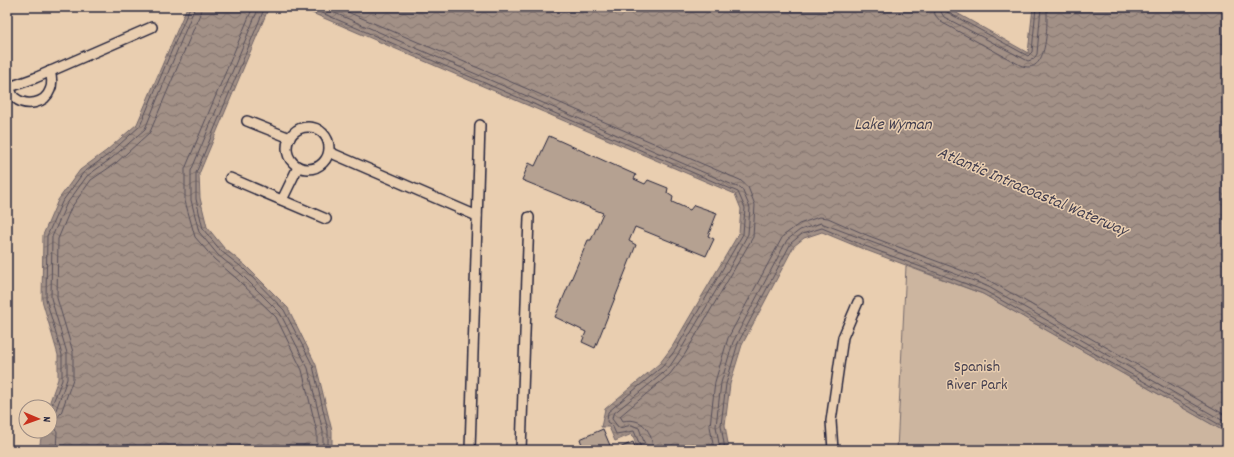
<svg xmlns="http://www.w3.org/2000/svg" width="1234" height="457" viewBox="0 0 1234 457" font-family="Dekko,sans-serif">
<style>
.park{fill:#ccb59f;stroke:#776c6d}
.water{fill:url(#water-waves);stroke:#6f6468}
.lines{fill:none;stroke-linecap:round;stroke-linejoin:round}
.shore{stroke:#554e59;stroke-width:1}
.building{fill:#b5a191;stroke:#22223b}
.service-casing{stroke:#22223b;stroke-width:12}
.service{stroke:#e9ceb0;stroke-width:9}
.labels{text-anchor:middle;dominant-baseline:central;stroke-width:3;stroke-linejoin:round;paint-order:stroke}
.park-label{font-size:16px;fill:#443f4f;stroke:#e9ceb0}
.water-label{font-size:17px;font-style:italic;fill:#423e4e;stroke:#e9ceb0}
</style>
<defs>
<pattern id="water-waves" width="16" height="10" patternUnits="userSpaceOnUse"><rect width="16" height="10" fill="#a29086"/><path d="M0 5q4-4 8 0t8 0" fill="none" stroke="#84756f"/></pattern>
</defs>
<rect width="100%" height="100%" fill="#e9ceb0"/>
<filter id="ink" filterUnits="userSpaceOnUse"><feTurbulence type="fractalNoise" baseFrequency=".025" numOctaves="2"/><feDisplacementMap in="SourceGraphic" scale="8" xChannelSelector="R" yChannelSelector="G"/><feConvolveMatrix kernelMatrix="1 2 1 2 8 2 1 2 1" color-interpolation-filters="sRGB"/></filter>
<g filter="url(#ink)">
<polygon class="park" points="906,266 983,294 1227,433 1227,450 897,450"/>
<g class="water">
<polygon points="187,7 269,7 199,174 200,198 207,227 224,248 246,266 288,308 316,365 332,431 332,450 41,450 40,444 42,431 50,431 50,407 48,407 58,379 58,355 42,300 43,235 58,200 80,170 106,151 137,124"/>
<polygon points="298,7 946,7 1028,53 1033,7 1227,7 1227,433 983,294 863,249 822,232 804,238 794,246 742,345 730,384 725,425 729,450 638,450 632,434 615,441 609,427 601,427 605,409 660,363 672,347 739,233 741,209 735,194"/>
</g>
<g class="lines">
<g class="shore">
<polyline points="253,7 185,169 185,201 195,237 214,259 236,278 276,317 302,370 317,432 317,450"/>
<polyline points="259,7 191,171 191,200 199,232 218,255 240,273 280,313 308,368 323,432 323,450"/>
<polyline points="265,7 196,173 196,199 203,229 221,251 244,269 284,310 313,366 328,431 328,450"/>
<polyline points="308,7 738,192 745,208 743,234 676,349 663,366 608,412 607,422 612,425 616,434 634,431 642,450"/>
<polyline points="321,7 742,189 750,208 748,234 730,267 680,351 668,369 613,414 612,419 619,428 632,425 639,428 647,450"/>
<path d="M336,7L740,180L748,187L755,205L753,237L685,354L670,374L620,416L623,421C643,417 652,431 653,450"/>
<path d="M934,7L935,15L941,22L1020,65C1049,78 1047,24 1047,7"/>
<polyline points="940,7 941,12 944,17 1028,61 1034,59 1037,54 1041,7"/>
<polyline points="945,7 947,12 1028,56 1032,52 1036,7"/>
<polyline points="50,410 62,380 62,355 46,299 47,236 62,202 83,173 109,154 140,126 190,7"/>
<polyline points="50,416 56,410 67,379 67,353 51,298 52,237 66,205 87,176 112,158 145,129 195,7"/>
<polyline points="56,450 57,432 54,421 61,413 73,379 73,352 57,298 58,239 71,208 91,180 116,163 150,132 200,14 201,7"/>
<polyline points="714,450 710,426 715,382 728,338 783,236 799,224 819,217 828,218 869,236 990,281 1227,416"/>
<polyline points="720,450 716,426 721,383 733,342 787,240 800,230 821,223 987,286 1227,423"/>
<polyline points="725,450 721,425 726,384 738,343 791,243 802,234 822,228 865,246 985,291 1227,429"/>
</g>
</g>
<g class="building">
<polygon points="549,136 636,175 634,179 645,184 648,180 668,188 667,193 673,197 672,202 690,210 694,205 717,213 708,236 714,239 706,256 635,227 629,241 636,245 595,348 582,342 586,332 555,317 588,240 591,240 603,213 522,180 529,163 535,166"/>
<polygon points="603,429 612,450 584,450 580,439"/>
<polygon points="633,442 636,450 615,450"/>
</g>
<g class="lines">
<defs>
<g id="service">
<path d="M9,87C11,90 12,96 15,98C26,107 45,104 50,90C53,84 52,78 50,71"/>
<polyline points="7,88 35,78 152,27"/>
<polyline points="247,121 290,138"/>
<circle cx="308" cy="148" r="21"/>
<polyline points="329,152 477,216"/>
<polyline points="230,178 326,219"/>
<polyline points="282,200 298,167"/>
<polyline points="470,450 480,125"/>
<polyline points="521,450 529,217"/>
<polyline points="833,450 831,421 843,337 858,302"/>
</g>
</defs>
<use href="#service" class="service-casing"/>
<use href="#service" class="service"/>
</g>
</g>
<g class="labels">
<g class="park-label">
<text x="977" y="367">Spanish<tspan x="977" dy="18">River Park</tspan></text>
</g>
<g class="water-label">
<text x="893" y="126">Lake Wyman</text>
<text transform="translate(1032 193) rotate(23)">Atlantic Intracoastal Waterway</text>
</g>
</g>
<rect width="1234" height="457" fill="none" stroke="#e9ceb0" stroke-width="24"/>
<rect x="12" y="12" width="1210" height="433" fill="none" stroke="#22223b" stroke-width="1.5" filter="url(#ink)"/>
<g transform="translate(38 419) rotate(92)"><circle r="19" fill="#e9ceb0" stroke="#998981"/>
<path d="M0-3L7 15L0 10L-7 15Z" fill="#c8321e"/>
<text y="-6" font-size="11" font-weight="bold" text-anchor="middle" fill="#22223b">N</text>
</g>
</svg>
